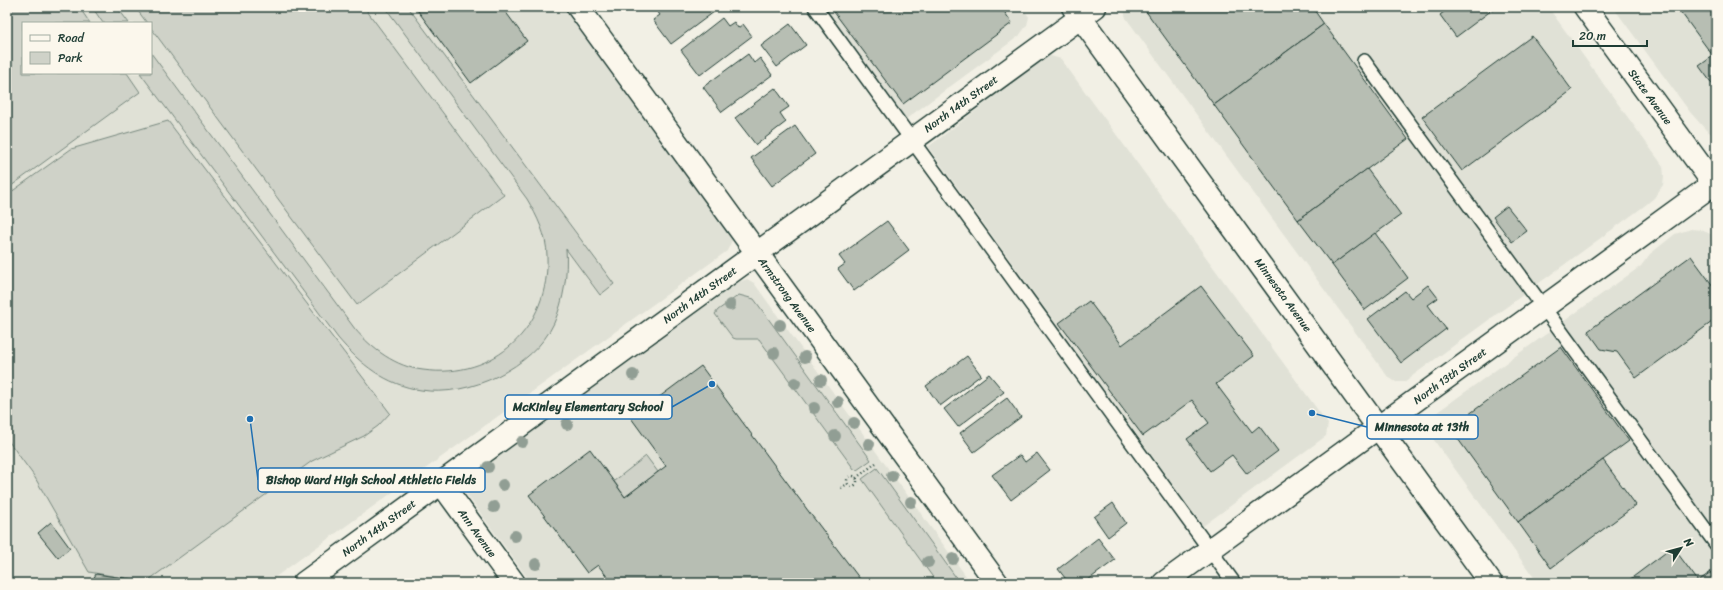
<svg xmlns="http://www.w3.org/2000/svg" width="1723" height="590" viewBox="0 0 1723 590" font-family="Sriracha,sans-serif">
<style>
.built{fill:#e0e1d6;fill-rule:evenodd}
.green{fill:#cfd2c8;stroke:#77887e}
.building{fill:#b7beb3;stroke:#1f3d34}
.lines{fill:none;stroke-linecap:round;stroke-linejoin:round}
.lane-casing{stroke:#1f3d34;stroke-width:16}
.street-casing{stroke:#1f3d34;stroke-width:25}
.secondary-casing{stroke:#1f3d34;stroke-width:25}
.primary-casing{stroke:#1f3d34;stroke-width:25}
.path{stroke:#1f3d34;stroke-width:2.5;stroke-dasharray:1 3;stroke-linecap:butt}
.lane{stroke:#fbf7ec;stroke-width:13}
.street{stroke:#fbf7ec;stroke-width:22}
.secondary{stroke:#fbf7ec;stroke-width:22}
.primary{stroke:#fbf7ec;stroke-width:22}
.tree{fill:#919e94}
.labels{text-anchor:middle;dominant-baseline:central;stroke-width:3;stroke-linejoin:round;paint-order:stroke}
.street-label{font-size:11px;fill:#1f3d34;stroke:#fbf7ec}
.leader{fill:none;stroke:#1f6fb2;stroke-width:1.5}
.callout-dot{fill:#1f6fb2;stroke:#fbf7ec;stroke-width:1.5}
.callout{fill:#fbf7ec;stroke:#1f6fb2;stroke-width:1.5}
.callout-label{font-size:12px;text-anchor:middle;font-weight:bold;fill:#1f3d34}
</style>
<rect width="100%" height="100%" fill="#f2f0e5"/>
<filter id="ink" filterUnits="userSpaceOnUse"><feTurbulence type="fractalNoise" baseFrequency=".025" numOctaves="2"/><feDisplacementMap in="SourceGraphic" scale="8" xChannelSelector="R" yChannelSelector="G"/><feConvolveMatrix kernelMatrix="1 2 1 2 8 2 1 2 1" color-interpolation-filters="sRGB"/></filter>
<g filter="url(#ink)">
<g class="built">
<path d="M7,7H566L734,236L727,251L267,583H7ZM23,23H151V73H23Z"/>
<polygon points="825,7 1022,7 1029,17 1027,25 1019,36 906,119"/>
<polygon points="1125,7 1548,7 1663,166 1664,176 1663,185 1654,198 1643,207 1404,382 1396,382 1388,377 1126,18 1124,11"/>
<polygon points="1613,7 1716,7 1716,137 1706,130 1690,112"/>
<polygon points="1051,56 1061,59 1328,424 1326,436 1203,526 928,147 1046,57"/>
<polygon points="1691,229 1701,230 1713,235 1716,239 1716,583 1538,583 1428,432 1429,418 1641,266 1650,254 1675,234"/>
<polygon points="747,279 754,283 971,583 531,583 462,488 462,481 739,282"/>
</g>
<g class="green">
<polygon points="7,7 79,7 90,23 23,23 23,73 127,73 140,92 7,189"/>
<polygon points="92,7 117,7 129,23 103,23"/>
<polygon points="135,7 364,7 504,195 357,305 151,28 151,23 147,23"/>
<path d="M385,7H408L614,284L600,295L566,249C568,273 564,300 554,323C534,367 468,398 421,390C386,385 360,364 338,338L140,73H151V53L355,329C372,349 396,367 423,370C495,380 550,327 547,256C547,236 537,216 527,199Z"/>
<polygon points="168,121 390,413 378,426 364,436 312,461 146,582 89,572 34,476 7,439 7,195 71,149"/>
<polygon points="739,295 754,299 871,460 857,470 854,469 759,339 736,339 733,338 715,314 718,310"/>
<polygon points="646,456 658,472 625,497 614,481"/>
<polygon points="877,468 960,583 937,583 862,479"/>
</g>
<g class="building">
<polygon points="415,7 502,7 527,41 471,83"/>
<polygon points="662,7 716,7 718,9 671,44 653,20 660,15 657,11"/>
<polygon points="832,7 1001,7 1012,23 903,104 831,8"/>
<polygon points="1149,7 1312,7 1324,24 1214,105 1145,10"/>
<polygon points="1450,7 1496,7 1456,37 1440,15"/>
<polygon points="1677,7 1716,7 1716,89 1699,66 1713,56"/>
<polygon points="722,18 728,26 734,22 738,28 743,24 752,36 700,75 681,50"/>
<polygon points="790,24 806,45 777,67 761,46"/>
<polygon points="1324,24 1408,139 1298,220 1214,105"/>
<polygon points="1532,36 1572,90 1462,171 1422,117"/>
<polygon points="748,54 754,63 760,58 772,75 722,112 703,87"/>
<polygon points="775,88 789,107 780,113 786,122 756,145 735,118"/>
<polygon points="795,126 815,154 772,186 751,158"/>
<polygon points="1367,169 1401,215 1332,265 1298,220"/>
<polygon points="1507,206 1527,231 1512,242 1493,217"/>
<polygon points="887,221 909,250 854,291 838,269 845,264 839,256"/>
<polygon points="1375,233 1408,278 1365,310 1332,265"/>
<polygon points="1691,256 1716,290 1716,319 1636,378 1617,352 1601,349 1588,331"/>
<polygon points="1428,285 1438,298 1428,305 1446,329 1401,363 1368,319 1405,291 1411,298"/>
<polygon points="1201,286 1254,356 1216,384 1252,432 1259,426 1278,451 1247,474 1232,455 1210,471 1187,439 1209,423 1192,400 1143,436 1059,323 1089,301 1122,345"/>
<polygon points="1561,347 1629,441 1518,522 1450,428"/>
<polygon points="967,356 981,375 940,406 926,386"/>
<polygon points="701,366 809,512 863,583 612,583 598,565 587,573 529,495 590,449 625,497 658,472 666,466 631,418"/>
<polygon points="989,374 1004,392 958,427 944,409"/>
<polygon points="1007,398 1021,417 974,452 960,433"/>
<polygon points="1037,453 1050,470 1011,500 992,475 1020,455 1025,462"/>
<polygon points="1603,460 1636,505 1551,568 1518,522"/>
<polygon points="1113,503 1126,523 1108,537 1094,517"/>
<polygon points="51,522 70,548 58,558 38,533"/>
<polygon points="1098,538 1115,560 1084,583 1069,583 1058,569"/>
<polygon points="1673,547 1698,581 1711,572 1716,579 1716,583 1625,583"/>
<polygon points="96,574 130,579 131,583 91,583"/>
</g>
<g class="lines">
<defs>
<g id="lane">
<polyline points="815,7 1234,583"/>
<polyline points="1364,61 1716,544"/>
</g>
<g id="street">
<polyline points="578,7 997,583"/>
<polyline points="441,483 514,583"/>
<polyline points="304,583 1095,7"/>
</g>
<g id="secondary">
<polyline points="1073,7 1491,583"/>
<polyline points="1164,583 1716,182"/>
</g>
<polyline id="primary" points="1585,7 1716,187"/>
</defs>
<use href="#lane" class="lane-casing"/>
<use href="#street" class="street-casing"/>
<use href="#secondary" class="secondary-casing"/>
<use href="#primary" class="primary-casing"/>
<g class="path">
<circle cx="852" cy="481" r="5"/>
<polyline points="856,478 876,463"/>
<polyline points="841,488 847,484"/>
</g>
<use href="#lane" class="lane"/>
<use href="#street" class="street"/>
<use href="#secondary" class="secondary"/>
<use href="#primary" class="primary"/>
</g>
<g class="tree">
<circle cx="730" cy="305" r="6"/>
<circle cx="780" cy="325" r="6"/>
<circle cx="774" cy="353" r="6"/>
<circle cx="805" cy="357" r="6"/>
<circle cx="633" cy="375" r="6"/>
<circle cx="821" cy="380" r="6"/>
<circle cx="795" cy="383" r="6"/>
<circle cx="838" cy="402" r="6"/>
<circle cx="814" cy="408" r="6"/>
<circle cx="854" cy="423" r="6"/>
<circle cx="567" cy="424" r="6"/>
<circle cx="835" cy="436" r="6"/>
<circle cx="522" cy="442" r="6"/>
<circle cx="869" cy="444" r="6"/>
<circle cx="488" cy="467" r="6"/>
<circle cx="892" cy="476" r="6"/>
<circle cx="503" cy="485" r="6"/>
<circle cx="911" cy="502" r="6"/>
<circle cx="494" cy="507" r="6"/>
<circle cx="515" cy="536" r="6"/>
<circle cx="953" cy="559" r="6"/>
<circle cx="928" cy="562" r="6"/>
<circle cx="536" cy="564" r="6"/>
</g>
</g>
<g class="labels">
<g class="street-label">
<text transform="translate(1650 97) rotate(54)">State Avenue</text>
<text transform="translate(961 104) rotate(-36)">North 14th Street</text>
<text transform="translate(700 295) rotate(-36)">North 14th Street</text>
<text transform="translate(787 295) rotate(54)">Armstrong Avenue</text>
<text transform="translate(1283 295) rotate(54)">Minnesota Avenue</text>
<text transform="translate(1450 376) rotate(-36)">North 13th Street</text>
<text transform="translate(379 528) rotate(-36)">North 14th Street</text>
<text transform="translate(477 533) rotate(54)">Ann Avenue</text>
</g>
</g>
<path class="leader" d="M712 384L672 407M1312 413L1367 427M250 419L258 480"/>
<g class="callout-dot">
<circle cx="712" cy="384" r="4"/>
<circle cx="1312" cy="413" r="4"/>
<circle cx="250" cy="419" r="4"/>
</g>
<g class="callout">
<rect x="505" y="395" width="167" height="24" rx="4"/>
<rect x="1367" y="415" width="111" height="24" rx="4"/>
<rect x="258" y="468" width="227" height="24" rx="4"/>
</g>
<g class="callout-label">
<text x="588" y="411">McKinley Elementary School</text>
<text x="1422" y="431">Minnesota at 13th</text>
<text x="371" y="484">Bishop Ward High School Athletic Fields</text>
</g>
<rect width="1723" height="590" fill="none" stroke="#fbf7ec" stroke-width="24"/>
<rect x="12" y="12" width="1699" height="566" fill="none" stroke="#1f3d34" stroke-width="1.5" filter="url(#ink)"/>
<rect x="22" y="22" width="130" height="52" fill="#fbf7ec" stroke="#a3ada2"/>
<rect x="30" y="35" width="20" height="6" fill="#fbf7ec" stroke="#a3ada2"/>
<text x="58" y="42" font-size="12" fill="#1f3d34">Road</text>
<rect x="30" y="52" width="20" height="12" fill="#cfd2c8" stroke="#a3ada2"/>
<text x="58" y="62" font-size="12" fill="#1f3d34">Park</text>
<g transform="translate(1681 548) rotate(54)" stroke="#fbf7ec" stroke-width="3" paint-order="stroke">
<path d="M0-3L7 15L0 10L-7 15Z" fill="#1f3d34"/>
<text y="-6" font-size="11" font-weight="bold" text-anchor="middle" fill="#1f3d34">N</text>
</g>
<path d="M1573 40v6h74v-6" fill="none" stroke="#1f3d34" stroke-width="2"/>
<text x="1579" y="40" font-size="12" fill="#1f3d34" stroke="#fbf7ec" stroke-width="3" paint-order="stroke">20 m</text>
</svg>
